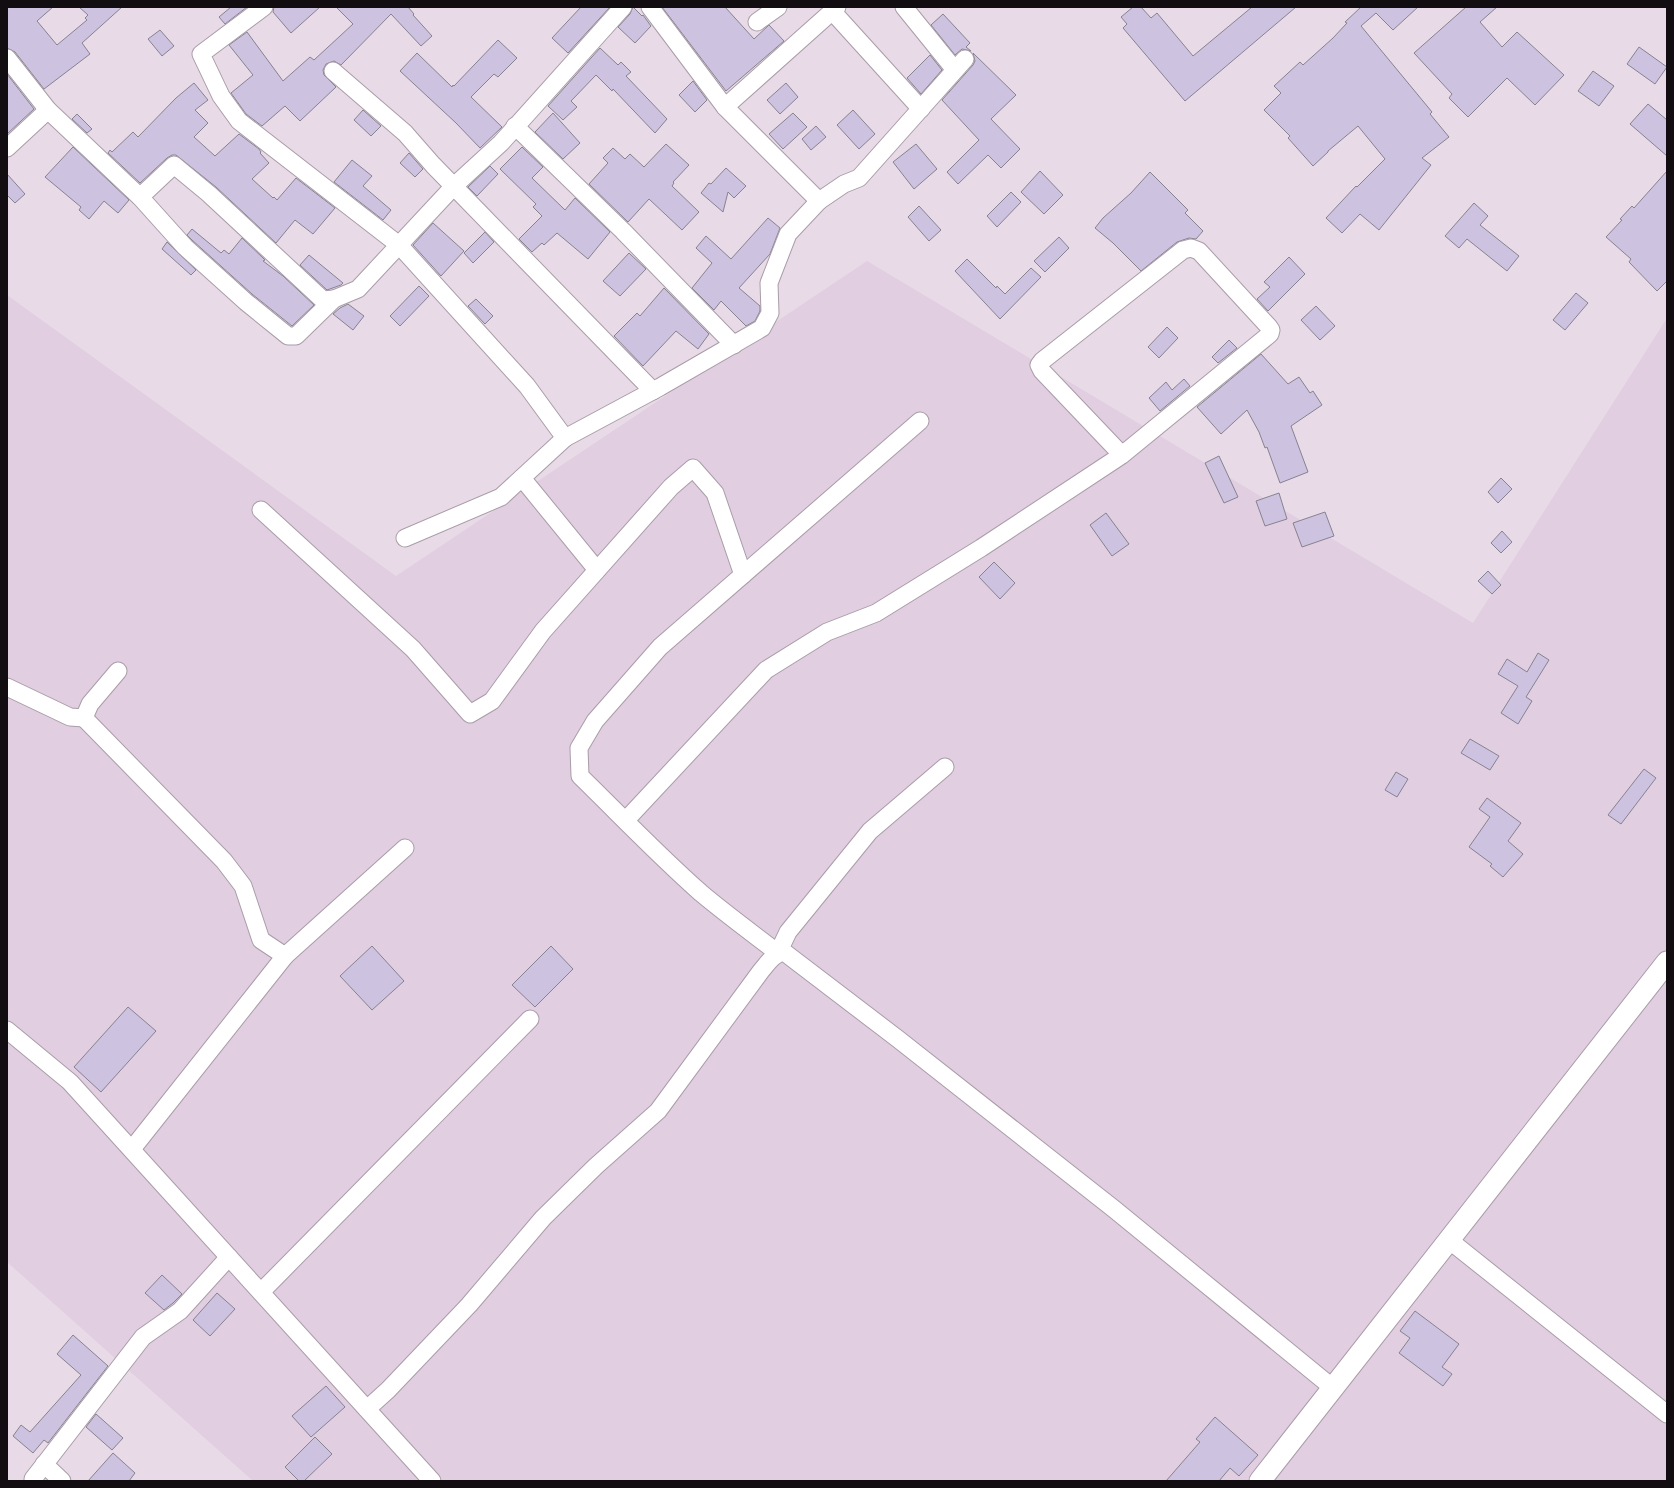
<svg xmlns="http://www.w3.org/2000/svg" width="1674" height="1488" viewBox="0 0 1674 1488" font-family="'Sofia Sans Condensed',sans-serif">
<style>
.built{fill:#e1cee0}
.building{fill:#cdc2e0;stroke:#87828f}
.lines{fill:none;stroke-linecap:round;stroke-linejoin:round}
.minor-casing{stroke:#a99da8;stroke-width:19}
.major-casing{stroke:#a99da8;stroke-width:23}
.minor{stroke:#fff;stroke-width:17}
.major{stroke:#fff;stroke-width:21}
</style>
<rect width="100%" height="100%" fill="#e8dbe7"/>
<polygon class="built" points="867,261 1473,623 1667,318 1667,1481 253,1481 7,1262 7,295 396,576"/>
<g class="building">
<polygon points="7,7 53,7 37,21 57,45 87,20 85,18 88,15 79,7 122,7 82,43 90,54 44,89 15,52 7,48"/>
<polygon points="231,7 247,7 225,24 219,17"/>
<polygon points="274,7 320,7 291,33 273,12"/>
<polygon points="336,7 408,7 414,14 413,15 432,36 421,46 391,14 341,65 334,61 326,64 323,70 324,75 336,87 300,121 285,106 262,126 246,114 231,93 253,75 229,45 247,32 283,81 310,57 314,60 353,24"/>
<polygon points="581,7 610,7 568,53 552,38"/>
<polygon points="633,7 642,16 643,15 651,26 635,43 618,27 630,14"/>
<polygon points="662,7 725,7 754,39 769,25 784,41 726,91"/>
<polygon points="1133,7 1141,7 1151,18 1157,13 1193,56 1252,7 1296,7 1185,101 1123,28 1127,24 1121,17"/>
<polygon points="1361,7 1418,7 1393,30 1376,13 1361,26 1432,112 1430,114 1449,137 1422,158 1431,165 1379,230 1360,214 1342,233 1326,218 1356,186 1357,187 1385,159 1358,126 1328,151 1328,152 1313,166 1288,138 1290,136 1264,110 1281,93 1274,86 1300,62 1303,65 1333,38 1347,23 1345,22"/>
<polygon points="1466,7 1497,7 1480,22 1502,47 1517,32 1564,75 1535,105 1507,78 1468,117 1449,98 1452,94 1414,53"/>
<polygon points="943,14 970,43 966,47 971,51 962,49 955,55 931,25"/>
<polygon points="160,30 174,46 162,56 148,39"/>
<polygon points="498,40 517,58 498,77 494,74 471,97 502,127 480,148 456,123 400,71 417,53 452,87 453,85 454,86"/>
<polygon points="1639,47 1667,67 1655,84 1627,64"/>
<polygon points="600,48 618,65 621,62 631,72 626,76 667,119 655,133 613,89 612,91 596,75 571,101 577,107 563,120 548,106"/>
<polygon points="973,53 1016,95 991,119 1020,149 1001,168 988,155 958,184 947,172 979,140 942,100 973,65 975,61"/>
<polygon points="930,55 942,70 921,94 907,78"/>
<polygon points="1593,71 1614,86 1599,106 1578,91"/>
<polygon points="7,74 34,109 7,134"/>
<polygon points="693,81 707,100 695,112 679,95"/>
<polygon points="194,83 208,100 195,110 208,123 194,137 215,156 239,134 259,149 261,152 260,153 269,163 252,179 273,198 274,197 277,200 296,178 335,208 313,234 295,220 276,243 216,187 176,155 172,155 167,158 140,183 108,153 110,150 112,152 133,132 138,137 176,98"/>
<polygon points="786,83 798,97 780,114 767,100"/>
<polygon points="1648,104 1667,120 1667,156 1630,124"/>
<polygon points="363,110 381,126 371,136 354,120"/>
<polygon points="853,110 875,134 859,149 837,125"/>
<polygon points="553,113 580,143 563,159 535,132"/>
<polygon points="793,113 807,127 783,149 769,134"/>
<polygon points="77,114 92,129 87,133 72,119"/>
<polygon points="816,126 826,137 811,150 802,139"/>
<polygon points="666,144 689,165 673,182 674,183 672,186 699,212 682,230 649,199 628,222 589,184 608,163 603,158 613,148 625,159 630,154 644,167"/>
<polygon points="916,144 937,169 914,189 893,162"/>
<polygon points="73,147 129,200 118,213 104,201 89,219 79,210 81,207 45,177"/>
<polygon points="522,147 543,167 532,178 565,210 575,198 610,232 588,259 557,233 544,245 542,243 532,252 519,239 542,216 533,207 536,204 500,169"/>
<polygon points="409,153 423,169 415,177 400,163"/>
<polygon points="352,160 372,176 363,186 391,210 383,220 334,182"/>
<polygon points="490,166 498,174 477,196 468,187"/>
<polygon points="726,168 746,186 734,198 728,192 723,212 701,193 709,183 711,184"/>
<polygon points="1040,171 1063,195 1044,214 1021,192"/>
<polygon points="1667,171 1667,281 1657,291 1629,262 1631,259 1606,237 1622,220 1620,219 1632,206 1634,208"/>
<polygon points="1150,172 1188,210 1185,213 1203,231 1196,239 1189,238 1177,242 1141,271 1113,243 1095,228 1103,218 1131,193"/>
<polygon points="7,174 25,194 15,203 7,195"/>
<polygon points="1011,192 1021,202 997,227 987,216"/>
<polygon points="1474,203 1488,216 1480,225 1519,256 1507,271 1467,239 1459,248 1445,236"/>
<polygon points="919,206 941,230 929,241 908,217"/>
<polygon points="768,218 780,228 770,254 739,288 760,306 760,311 755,321 746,326 721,301 714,310 692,288 712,263 696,248 706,236 731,259"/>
<polygon points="433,223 464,251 441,276 413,245"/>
<polygon points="192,229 221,253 224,250 229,254 242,238 263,258 265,260 263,261 283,276 314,305 292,326 252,294 192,240 187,235"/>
<polygon points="485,232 494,242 473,263 464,253"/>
<polygon points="1059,237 1069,248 1045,272 1034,261"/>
<polygon points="167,242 196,270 191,275 162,249"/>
<polygon points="629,253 646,269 620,296 603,281"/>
<polygon points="309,255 343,283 341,285 327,290 300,265"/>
<polygon points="1289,257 1305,274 1268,311 1257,299 1270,287 1264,282"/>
<polygon points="967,259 996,288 997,286 1005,294 1031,268 1041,277 1000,319 955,271"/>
<polygon points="419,286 429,296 400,326 390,316"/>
<polygon points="664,288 709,334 698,349 676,331 643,366 614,336 637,313 640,316"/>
<polygon points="1576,293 1588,303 1565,330 1553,320"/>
<polygon points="476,299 493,316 485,324 468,306"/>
<polygon points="348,304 364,316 353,330 333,314 340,308"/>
<polygon points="1316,306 1335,326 1320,340 1301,320"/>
<polygon points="1167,327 1178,338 1159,358 1148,347"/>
<polygon points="1229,340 1237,348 1218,363 1212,357"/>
<polygon points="1261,354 1288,384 1299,377 1310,393 1313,391 1322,405 1291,426 1308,472 1280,483 1267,447 1265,448 1259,432 1247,410 1221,434 1197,407"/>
<polygon points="1184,379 1190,386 1160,411 1149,398 1166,382 1172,390"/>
<polygon points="1219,456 1238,497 1224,503 1205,463"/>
<polygon points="1501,478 1512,489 1498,503 1488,492"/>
<polygon points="1279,493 1287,519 1265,526 1256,501"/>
<polygon points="1325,512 1334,536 1302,547 1293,523"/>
<polygon points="1106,513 1129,544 1112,556 1090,525"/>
<polygon points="1502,531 1512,542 1501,553 1491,543"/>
<polygon points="994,562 1015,583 1000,599 979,577"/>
<polygon points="1488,571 1501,585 1492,594 1478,581"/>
<polygon points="1538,653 1549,660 1526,697 1532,701 1518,724 1501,713 1518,686 1498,674 1507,659 1527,672"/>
<polygon points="1470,739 1499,756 1490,770 1461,753"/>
<polygon points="1644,769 1656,778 1621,824 1608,815"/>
<polygon points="1396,772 1408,779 1397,797 1385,790"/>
<polygon points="1487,798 1521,823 1508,841 1523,854 1503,877 1490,866 1492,864 1469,847 1490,817 1479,809"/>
<polygon points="372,946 404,981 372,1010 340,976"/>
<polygon points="551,946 573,969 535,1007 512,985"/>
<polygon points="128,1007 156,1031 101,1092 74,1067"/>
<polygon points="162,1275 182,1294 173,1303 164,1310 145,1293"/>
<polygon points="217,1293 235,1309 210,1336 193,1320"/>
<polygon points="1415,1311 1459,1344 1442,1367 1452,1374 1443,1386 1399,1353 1410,1338 1400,1331"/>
<polygon points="73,1335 108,1366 48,1443 44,1440 33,1453 13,1436 21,1425 30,1432 81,1375 57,1354"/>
<polygon points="326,1386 345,1407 311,1437 292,1416"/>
<polygon points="96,1414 123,1438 112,1450 86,1427"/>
<polygon points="1215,1417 1258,1455 1239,1476 1230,1468 1219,1481 1166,1481 1200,1442 1196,1439"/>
<polygon points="315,1437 332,1454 304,1481 299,1481 285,1467"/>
<polygon points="113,1453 135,1473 129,1481 88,1481"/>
</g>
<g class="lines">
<defs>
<g id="minor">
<polyline points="264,7 201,54 221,96 239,121 399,245 527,386 565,438 501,497 405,538"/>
<polyline points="650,7 725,107 819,201 844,184 859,178 965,59"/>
<polyline points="904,7 955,70"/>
<polyline points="832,11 921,109"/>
<polyline points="757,22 778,7"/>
<polyline points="7,58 48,110 140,197 185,247 246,302 288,336 296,336 334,299 358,289 454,186 501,143 623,7"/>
<polyline points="333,71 405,133 433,165 653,391"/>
<polyline points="725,107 837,7"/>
<polyline points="515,126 623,231 734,345"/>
<polyline points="7,148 48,110"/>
<polyline points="140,197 174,165 209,194 323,300 334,299"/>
<path d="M920,421L660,647L595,721L579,748L580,776C620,815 659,856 701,893C726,914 752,933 778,953L788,932L870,831L945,767"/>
<polyline points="565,438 660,387 762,328 770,313 769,283 788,234 819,201"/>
<polyline points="522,478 597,570"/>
<polyline points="261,510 413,649 470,714 492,701 543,631 671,487 693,468 715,493 743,575"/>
<polyline points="7,687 70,717 84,718 90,704 118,671"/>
<polyline points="84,718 224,861 243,886 261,940 285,956"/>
<polyline points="626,820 766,670 827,632 876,613 981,548 1122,455 1270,334 1271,330 1269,327 1199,251 1191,248 1183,250 1042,361 1039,365 1042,371 1122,455"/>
<polyline points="7,1030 70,1082 432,1481"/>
<polyline points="132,1149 285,956 405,848"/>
<polyline points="1449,1240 1667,1414"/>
<polyline points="261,1292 530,1019"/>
<path d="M367,1409L388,1390L469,1305L543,1218L596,1166L658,1111L761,971C768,963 773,954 784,952L898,1039L1114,1209L1333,1388"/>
<polyline points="44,1464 62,1481"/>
<polyline points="33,1479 143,1337 180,1311 229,1257"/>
</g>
<polyline id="major" points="1260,1481 1667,962"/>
</defs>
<use href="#minor" class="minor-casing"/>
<use href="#major" class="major-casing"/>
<use href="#minor" class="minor"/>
<use href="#major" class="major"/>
</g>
<rect width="1674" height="1488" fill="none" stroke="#110d11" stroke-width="16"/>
</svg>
